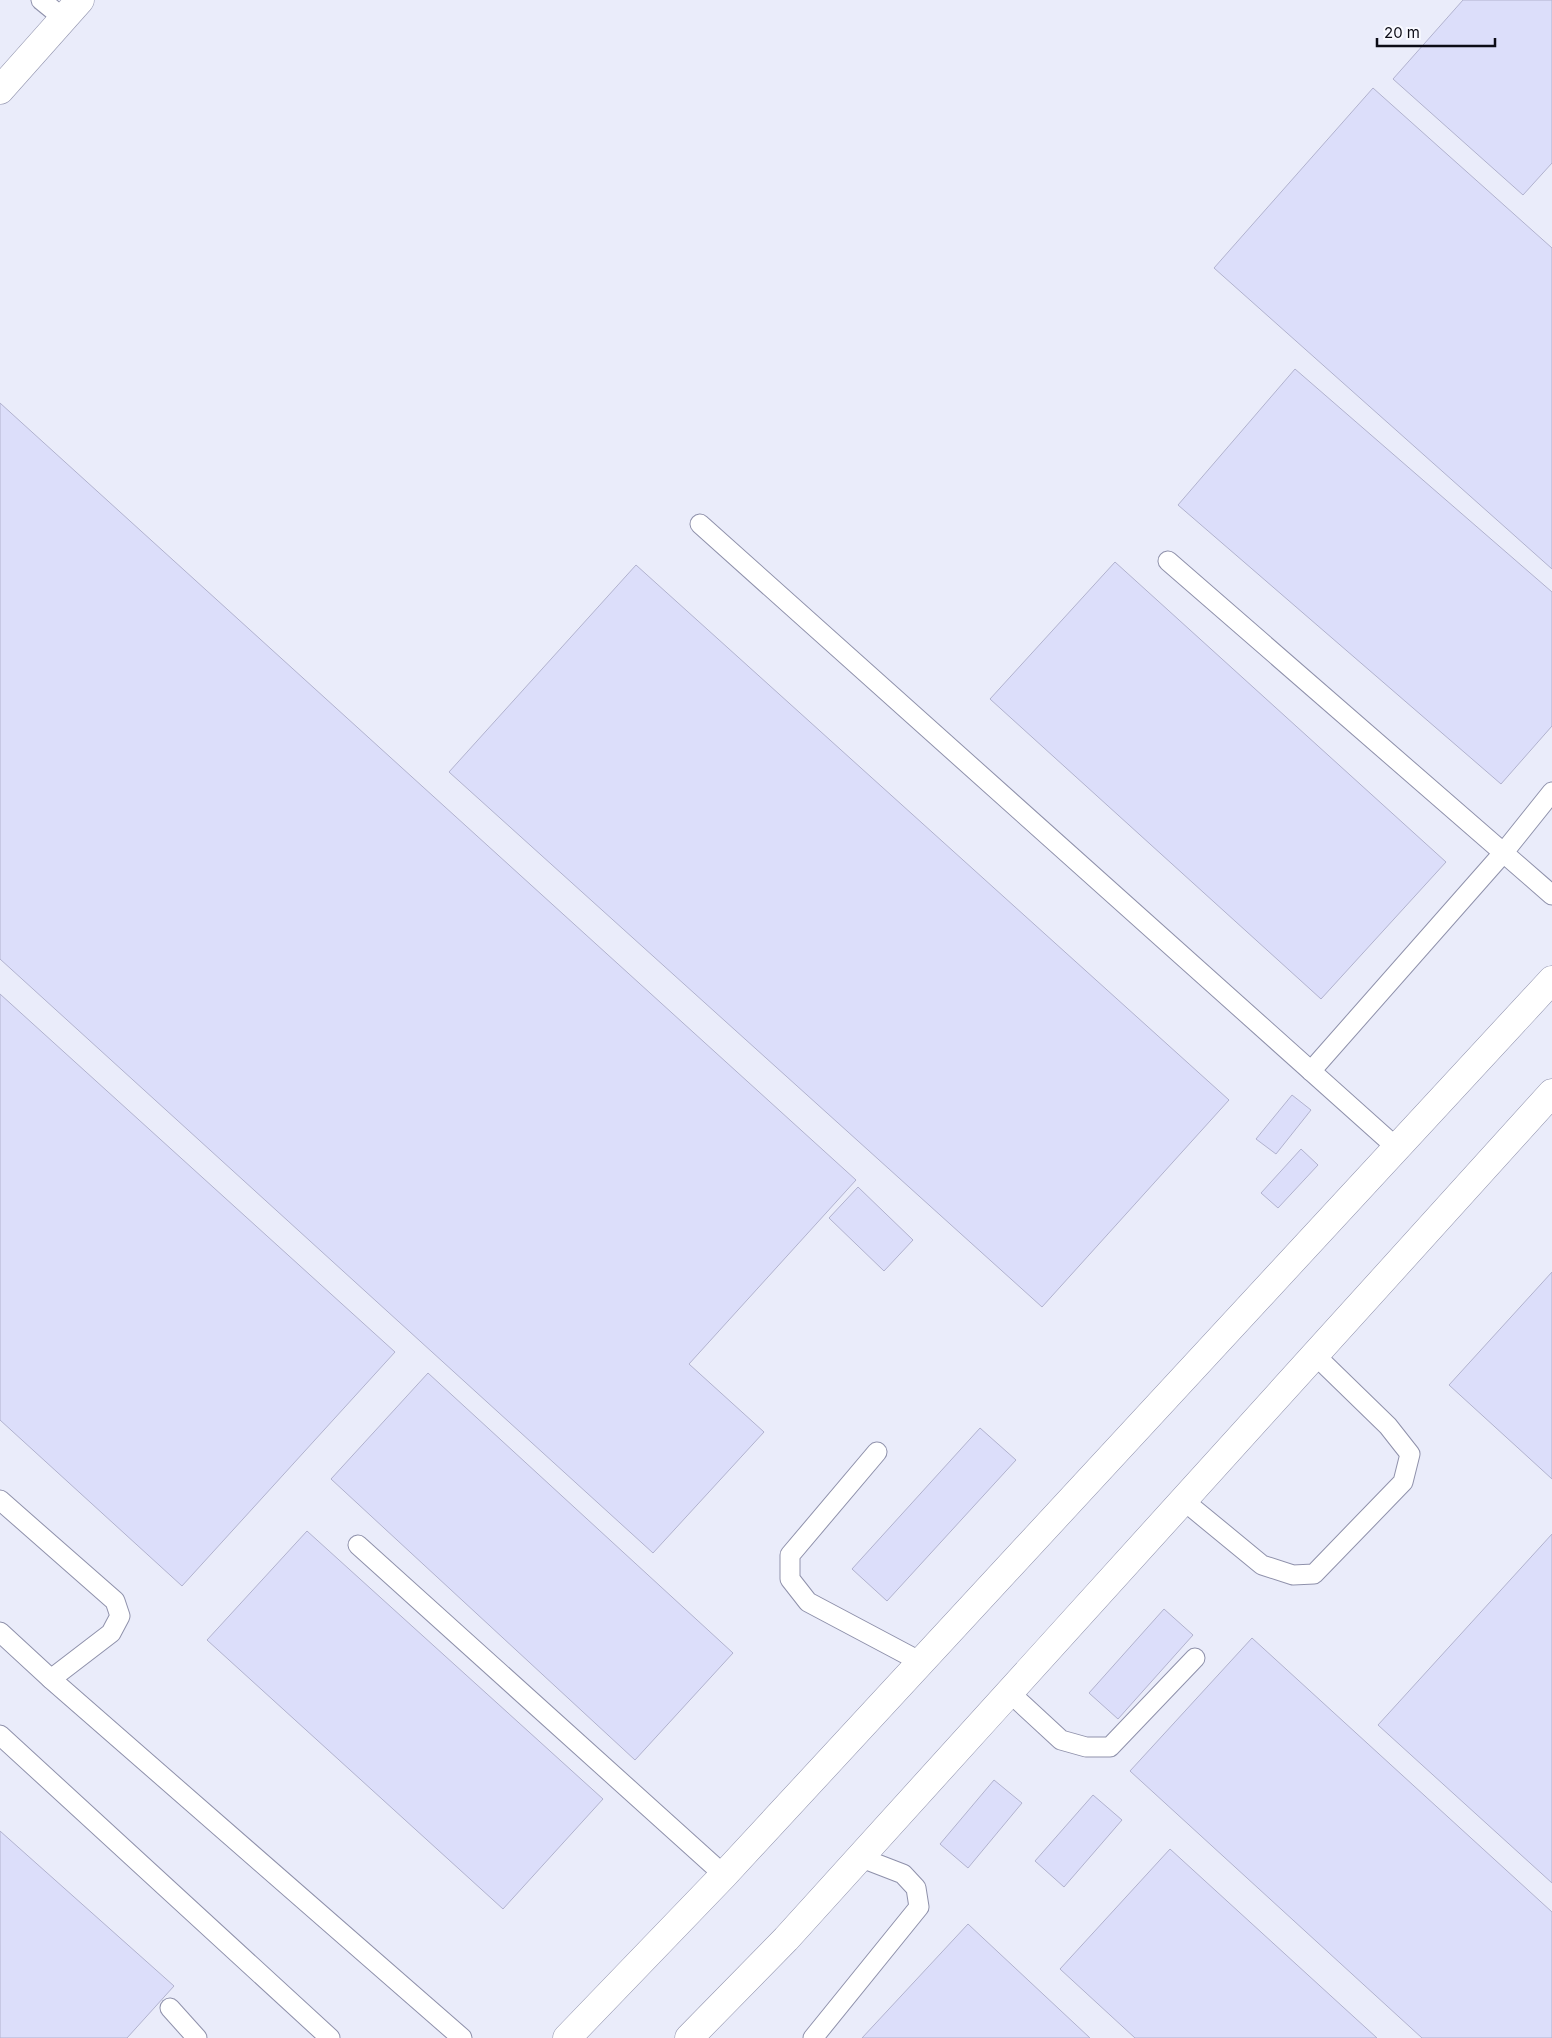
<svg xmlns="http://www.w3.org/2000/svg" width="1552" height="2038" viewBox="0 0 1552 2038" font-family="Inter,sans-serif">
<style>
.built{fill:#eaecfa}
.building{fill:#dcdefa;stroke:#b1b2ce}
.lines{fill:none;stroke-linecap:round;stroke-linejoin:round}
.service-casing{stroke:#8f91ab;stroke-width:21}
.minor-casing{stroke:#8f91ab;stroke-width:29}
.service{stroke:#fff;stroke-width:19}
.minor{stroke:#fff;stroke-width:28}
</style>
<rect width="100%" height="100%" fill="#f8f9ff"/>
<rect class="built" x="0" y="0" width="1552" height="2038"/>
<g class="building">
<polygon points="1463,0 1552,0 1552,163 1523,195 1393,79"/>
<polygon points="1373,88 1552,248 1552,569 1214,268"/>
<polygon points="1295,369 1552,592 1552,726 1501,784 1178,505"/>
<polygon points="0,403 856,1180 689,1364 764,1432 653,1553 0,959"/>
<polygon points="1115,562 1446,862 1321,999 990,699"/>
<polygon points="636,565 1229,1100 1042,1307 449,772"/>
<polygon points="0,994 395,1352 182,1586 0,1420"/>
<polygon points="1292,1095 1311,1110 1276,1154 1256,1139"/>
<polygon points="1301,1149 1318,1165 1278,1208 1261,1193"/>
<polygon points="858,1187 913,1240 884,1271 829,1218"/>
<polygon points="1552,1272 1552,1479 1449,1385"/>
<polygon points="428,1373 733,1653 635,1760 331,1479"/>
<polygon points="980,1428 1016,1460 887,1601 852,1569"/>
<polygon points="307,1531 603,1799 503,1909 207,1640"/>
<polygon points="1552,1534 1552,1883 1378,1725"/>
<polygon points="1164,1609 1193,1635 1118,1719 1089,1693"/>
<polygon points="1252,1638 1552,1912 1552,2038 1422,2038 1130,1771"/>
<polygon points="994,1780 1022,1803 968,1868 940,1844"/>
<polygon points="1093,1795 1122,1820 1064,1887 1035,1861"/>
<polygon points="0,1831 174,1986 127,2038 0,2038"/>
<polygon points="1170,1849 1377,2038 1135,2038 1060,1969"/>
<polygon points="968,1924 1090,2038 862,2038"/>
</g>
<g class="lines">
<defs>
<g id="service">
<polyline points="41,0 63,18"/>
<polyline points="700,524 1397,1148"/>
<polyline points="1168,561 1552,895"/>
<polyline points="1311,1071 1504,852 1552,792"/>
<polyline points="877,1452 790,1555 790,1579 808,1602 921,1662"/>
<polyline points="0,1500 115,1601 120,1616 111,1633 51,1679"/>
<polyline points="1183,1500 1262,1565 1293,1575 1314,1574 1403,1482 1410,1454 1388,1426 1315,1355"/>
<polyline points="358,1545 724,1875"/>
<polyline points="0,1632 51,1679 462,2038"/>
<polyline points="1009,1692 1061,1740 1086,1747 1110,1747 1195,1658"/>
<polyline points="0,1735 330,2038"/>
<polyline points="170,2008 197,2038"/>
<polyline points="813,2038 919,1907 916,1888 903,1874 859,1857"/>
</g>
<g id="minor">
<polyline points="0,90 80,0"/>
<polyline points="567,2038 724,1875 1552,980"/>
<polyline points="689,2038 786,1939 1552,1093"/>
</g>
</defs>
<use href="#service" class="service-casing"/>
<use href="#minor" class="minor-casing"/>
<use href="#service" class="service"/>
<use href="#minor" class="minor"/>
</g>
<path d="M1377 38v8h118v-8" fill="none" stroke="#0c0c16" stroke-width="2.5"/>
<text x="1384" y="38" font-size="15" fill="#0c0c16" stroke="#f8f9ff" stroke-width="4" paint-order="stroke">20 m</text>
</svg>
